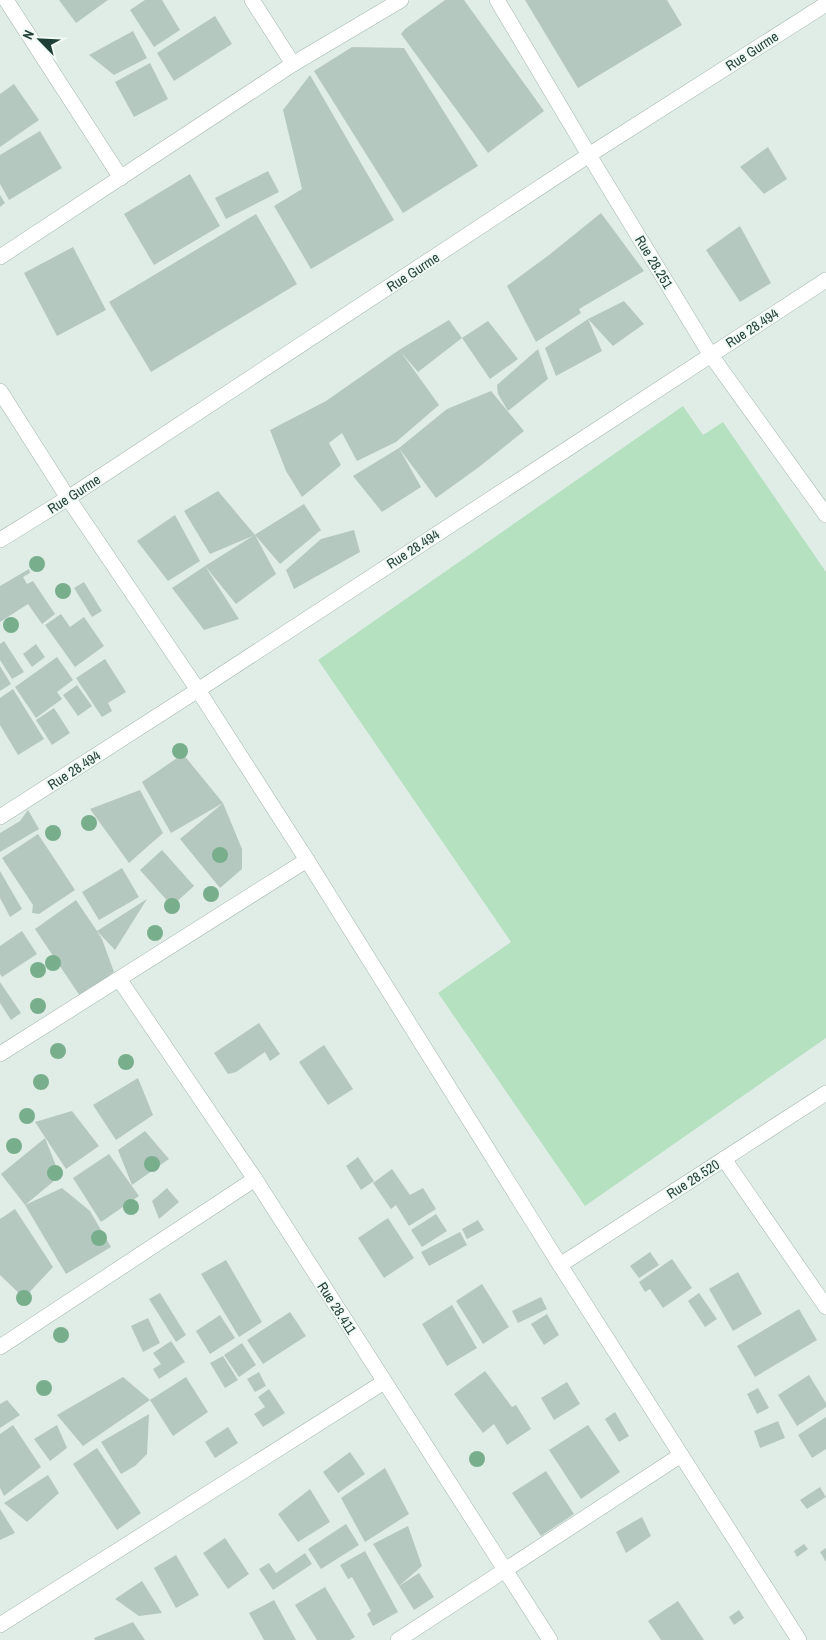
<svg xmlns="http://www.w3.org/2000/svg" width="826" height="1640" viewBox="0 0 826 1640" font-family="'Archivo Narrow',sans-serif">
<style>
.green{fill:#b6e1c1}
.building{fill:#b5c8c0}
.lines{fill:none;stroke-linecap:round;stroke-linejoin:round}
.minor-casing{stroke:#a2b5ae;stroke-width:16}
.minor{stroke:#fff;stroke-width:15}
.tree{fill:#79ae8d}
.labels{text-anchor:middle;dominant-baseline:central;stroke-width:4;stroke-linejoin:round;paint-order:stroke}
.street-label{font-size:14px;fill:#1f3f36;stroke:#f1f9f5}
</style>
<rect width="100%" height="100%" fill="#e0ede7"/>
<polygon class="green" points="683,406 703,435 723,422 826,572 826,1038 585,1206 438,993 511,942 318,660"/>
<g class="building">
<polygon points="59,0 108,0 76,23"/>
<polygon points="145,0 162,0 180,30 154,47 130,10"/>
<polygon points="445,0 464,0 544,111 488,153 401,34 405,29"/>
<polygon points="525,0 667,0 682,25 578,88"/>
<polygon points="215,16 232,44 174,81 157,53"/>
<polygon points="133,31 147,58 114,75 89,55"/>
<polygon points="352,47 404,48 478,166 403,213 314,71"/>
<polygon points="150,63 168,99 134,117 115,82"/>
<polygon points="310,75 394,220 311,269 274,206 302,189 283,110"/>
<polygon points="14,84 39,120 0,147 0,94"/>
<polygon points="40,131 62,168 9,200 0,184 0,155"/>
<polygon points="768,147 787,179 764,194 740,167"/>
<polygon points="268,171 279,192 226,219 215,198"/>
<polygon points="190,174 220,226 154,265 124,214"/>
<polygon points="0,195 5,203 0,207"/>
<polygon points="601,213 644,271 579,309 581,313 536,342 507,286 549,255"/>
<polygon points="256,214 297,284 151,372 109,302"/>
<polygon points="740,226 771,283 740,302 706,250"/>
<polygon points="73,247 106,310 57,336 24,273"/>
<polygon points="624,301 644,324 613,346 588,319 602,351 556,376 545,348 588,319"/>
<polygon points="449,320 462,338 418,372 401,352 439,405 396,442 357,461 342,433 329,443 341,465 302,497 286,471 270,430 326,401 399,350"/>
<polygon points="488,321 518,359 490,379 462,338"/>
<polygon points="538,349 548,379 508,411 498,394 497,385"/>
<polygon points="491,391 524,431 479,467 436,498 399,448 421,487 382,512 353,476 399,448 447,409"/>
<polygon points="218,491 255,535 210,554 184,511"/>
<polygon points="304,504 321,530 280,564 255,535 276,574 236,604 205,566 239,619 204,630 172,588 205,566"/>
<polygon points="175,515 200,561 168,581 137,541"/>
<polygon points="354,530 360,552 294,589 286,570 321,539"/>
<polygon points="29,569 30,573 23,577 27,584 33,581 55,614 42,624 28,604 0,622 0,586"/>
<polygon points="84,582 102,611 92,617 74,588"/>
<polygon points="61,614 70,627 84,617 104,646 75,667 45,625"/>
<polygon points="4,641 24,672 12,679 0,660 0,644"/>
<polygon points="36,644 45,657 32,667 23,654"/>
<polygon points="57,657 73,680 57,692 62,699 36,718 15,687"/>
<polygon points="105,659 126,692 108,703 112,711 102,717 76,678"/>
<polygon points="0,666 11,684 0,691"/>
<polygon points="77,685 92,706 78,716 63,695"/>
<polygon points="13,689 44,739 18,755 0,725 0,698"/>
<polygon points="54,708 70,733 52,745 36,720"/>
<polygon points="183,754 223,803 242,849 242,869 220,888 180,839 223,803 171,833 142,782"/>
<polygon points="140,790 163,833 129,863 90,809"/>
<polygon points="28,810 39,829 0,852 0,833 20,821"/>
<polygon points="38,834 75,890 39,914 32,913 33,905 2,858"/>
<polygon points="162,850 194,886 172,906 140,870"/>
<polygon points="122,868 139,897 99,920 82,892"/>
<polygon points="0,871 22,909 10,917 0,898"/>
<polygon points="147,899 115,950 97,931 102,939 114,972 80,996 35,929 76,900 97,931"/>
<polygon points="22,931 37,954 2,977 0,974 0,946"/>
<polygon points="0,982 21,1013 11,1020 0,1003"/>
<polygon points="259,1023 280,1054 270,1061 265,1052 236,1072 228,1074 214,1053"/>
<polygon points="324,1045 353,1089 328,1105 299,1062"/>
<polygon points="138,1078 153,1115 116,1140 93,1105"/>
<polygon points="72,1111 99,1146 66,1169 35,1122"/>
<polygon points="145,1131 169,1159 132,1185 118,1150"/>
<polygon points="45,1138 60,1176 25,1205 62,1188 90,1211 111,1247 66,1274 25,1205 1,1174"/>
<polygon points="109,1154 139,1196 101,1222 73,1178"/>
<polygon points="358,1157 374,1181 361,1190 346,1166"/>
<polygon points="392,1169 410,1195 423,1188 436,1209 409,1226 396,1205 391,1209 373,1183"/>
<polygon points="167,1188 179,1202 159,1219 152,1201"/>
<polygon points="15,1209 53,1267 24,1298 0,1275 0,1219"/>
<polygon points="436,1214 447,1231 422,1247 411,1230"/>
<polygon points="388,1218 414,1258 384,1278 358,1238"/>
<polygon points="478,1220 484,1230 467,1239 462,1229"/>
<polygon points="460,1232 467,1245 429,1266 421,1252"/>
<polygon points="650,1252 659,1265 639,1278 630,1266"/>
<polygon points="672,1259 692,1288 663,1308 650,1289 645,1292 639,1282"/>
<polygon points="226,1260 262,1322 239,1337 201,1274"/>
<polygon points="738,1272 762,1314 733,1331 709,1289"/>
<polygon points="482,1284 509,1327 483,1344 456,1301"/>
<polygon points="160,1293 186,1335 176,1342 149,1299"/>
<polygon points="699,1293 717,1319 705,1327 688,1301"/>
<polygon points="541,1297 547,1309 518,1323 512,1311"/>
<polygon points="452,1305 477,1348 447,1366 422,1324"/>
<polygon points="799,1309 817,1340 755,1377 737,1346"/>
<polygon points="290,1312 306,1336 263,1364 247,1340"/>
<polygon points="547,1314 559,1335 544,1345 531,1324"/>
<polygon points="220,1315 235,1338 210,1354 196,1331"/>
<polygon points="148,1318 160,1343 143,1352 131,1326"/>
<polygon points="171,1341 185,1362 159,1379 153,1369 161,1364 153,1353"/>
<polygon points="242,1343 256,1365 239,1377 224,1355"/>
<polygon points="223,1356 238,1380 225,1388 210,1363"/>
<polygon points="485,1371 512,1407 516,1405 531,1429 507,1445 494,1424 483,1433 454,1394"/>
<polygon points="259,1372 266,1386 255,1392 247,1379"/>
<polygon points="809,1375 826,1403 826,1407 797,1426 778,1395"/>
<polygon points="123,1377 150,1400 83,1446 57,1415"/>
<polygon points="186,1377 208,1412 173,1436 150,1400"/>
<polygon points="567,1382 580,1404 554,1420 541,1398"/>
<polygon points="758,1388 769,1408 757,1414 747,1394"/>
<polygon points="269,1389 285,1413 263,1427 254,1414 265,1407 258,1397"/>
<polygon points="7,1400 20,1415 0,1428 0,1404"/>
<polygon points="615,1412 629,1436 619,1442 605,1419"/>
<polygon points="149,1414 147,1454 135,1466 121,1474 101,1442"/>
<polygon points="826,1417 826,1449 812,1458 798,1435"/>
<polygon points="778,1421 785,1438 760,1448 754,1431"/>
<polygon points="13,1425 41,1467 4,1496 0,1488 0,1434"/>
<polygon points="57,1425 67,1448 50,1461 34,1439"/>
<polygon points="588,1425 620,1472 581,1499 549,1450"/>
<polygon points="228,1427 238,1443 215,1458 205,1442"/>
<polygon points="97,1448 141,1513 117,1530 73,1464"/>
<polygon points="350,1452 365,1474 338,1493 323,1472"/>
<polygon points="385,1468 409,1514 365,1542 341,1498"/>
<polygon points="546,1471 574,1514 541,1536 512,1493"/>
<polygon points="48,1475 59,1493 27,1522 4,1503"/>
<polygon points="820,1487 826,1497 807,1509 800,1500"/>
<polygon points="310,1489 330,1522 298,1542 278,1514"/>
<polygon points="0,1509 15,1533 0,1540"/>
<polygon points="642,1517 651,1536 626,1553 616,1532"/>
<polygon points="346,1524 359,1545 321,1569 308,1549"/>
<polygon points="408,1526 422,1566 399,1586 373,1544"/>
<polygon points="225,1538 249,1574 228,1589 203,1553"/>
<polygon points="804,1544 808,1549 797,1557 794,1551"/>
<polygon points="826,1548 826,1562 820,1552"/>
<polygon points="365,1551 398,1612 373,1626 367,1614 371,1611 352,1577 348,1579 340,1565"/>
<polygon points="305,1553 312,1564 273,1590 259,1569 269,1563 276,1573"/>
<polygon points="176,1555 199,1595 176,1608 154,1568"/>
<polygon points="419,1573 434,1597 414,1610 399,1586"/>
<polygon points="142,1581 162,1613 139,1616 115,1599"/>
<polygon points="325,1587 355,1637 350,1640 317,1640 295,1605"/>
<polygon points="274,1600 296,1640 264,1640 249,1613"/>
<polygon points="678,1601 704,1640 661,1640 648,1621"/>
<polygon points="739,1610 744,1618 734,1625 729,1617"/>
<polygon points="133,1622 145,1640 95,1640 94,1638"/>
</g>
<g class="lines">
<defs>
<g id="minor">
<polyline points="6,0 121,178"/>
<polyline points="252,0 293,64"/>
<polyline points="497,0 589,155 710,354 826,515"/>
<polyline points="0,257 293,64 401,0"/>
<polyline points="0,391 68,498 198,690 307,860 560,1265 799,1640"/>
<polyline points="0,540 68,498 589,155 826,4"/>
<polyline points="0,817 198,690 826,280"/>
<polyline points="119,979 255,1179 550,1640"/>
<polyline points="0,1054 307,860"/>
<polyline points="724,1159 826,1307"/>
<polyline points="560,1265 826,1093"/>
<polyline points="0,1347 255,1179"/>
<polyline points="0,1625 384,1382"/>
<polyline points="398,1640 681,1455"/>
</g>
</defs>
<use href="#minor" class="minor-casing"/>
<use href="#minor" class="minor"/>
</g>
<g class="tree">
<circle cx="37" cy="564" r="8"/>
<circle cx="63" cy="591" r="8"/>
<circle cx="11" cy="625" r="8"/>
<circle cx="180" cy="751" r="8"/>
<circle cx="89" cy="823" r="8"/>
<circle cx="53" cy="833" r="8"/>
<circle cx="220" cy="855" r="8"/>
<circle cx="211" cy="894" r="8"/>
<circle cx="172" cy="906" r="8"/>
<circle cx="155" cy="933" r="8"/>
<circle cx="53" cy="963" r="8"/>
<circle cx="38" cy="970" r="8"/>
<circle cx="38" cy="1006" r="8"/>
<circle cx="58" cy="1051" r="8"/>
<circle cx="126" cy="1062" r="8"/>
<circle cx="41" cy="1082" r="8"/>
<circle cx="27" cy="1116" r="8"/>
<circle cx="14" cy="1146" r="8"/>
<circle cx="152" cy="1164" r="8"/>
<circle cx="55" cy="1173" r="8"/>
<circle cx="131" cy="1207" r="8"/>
<circle cx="99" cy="1238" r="8"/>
<circle cx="24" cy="1298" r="8"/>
<circle cx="61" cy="1335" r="8"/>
<circle cx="44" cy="1388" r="8"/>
<circle cx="477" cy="1459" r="8"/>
</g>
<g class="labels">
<g class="street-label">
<text transform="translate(752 51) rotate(-33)">Rue Gurme</text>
<text transform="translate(654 262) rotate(59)">Rue 28.251</text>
<text transform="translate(413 272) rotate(-33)">Rue Gurme</text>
<text transform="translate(752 328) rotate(-33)">Rue 28.494</text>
<text transform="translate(74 494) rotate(-33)">Rue Gurme</text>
<text transform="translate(413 549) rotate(-33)">Rue 28.494</text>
<text transform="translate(74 770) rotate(-33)">Rue 28.494</text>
<text transform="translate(693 1179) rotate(-33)">Rue 28.520</text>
<text transform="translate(337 1308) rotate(57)">Rue 28.411</text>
</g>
</g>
<g transform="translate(40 40) rotate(294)" stroke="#f1f9f5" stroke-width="4" paint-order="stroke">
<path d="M0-4L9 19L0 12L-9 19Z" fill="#1f3f36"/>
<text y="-8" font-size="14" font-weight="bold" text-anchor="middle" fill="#1f3f36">N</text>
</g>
</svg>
